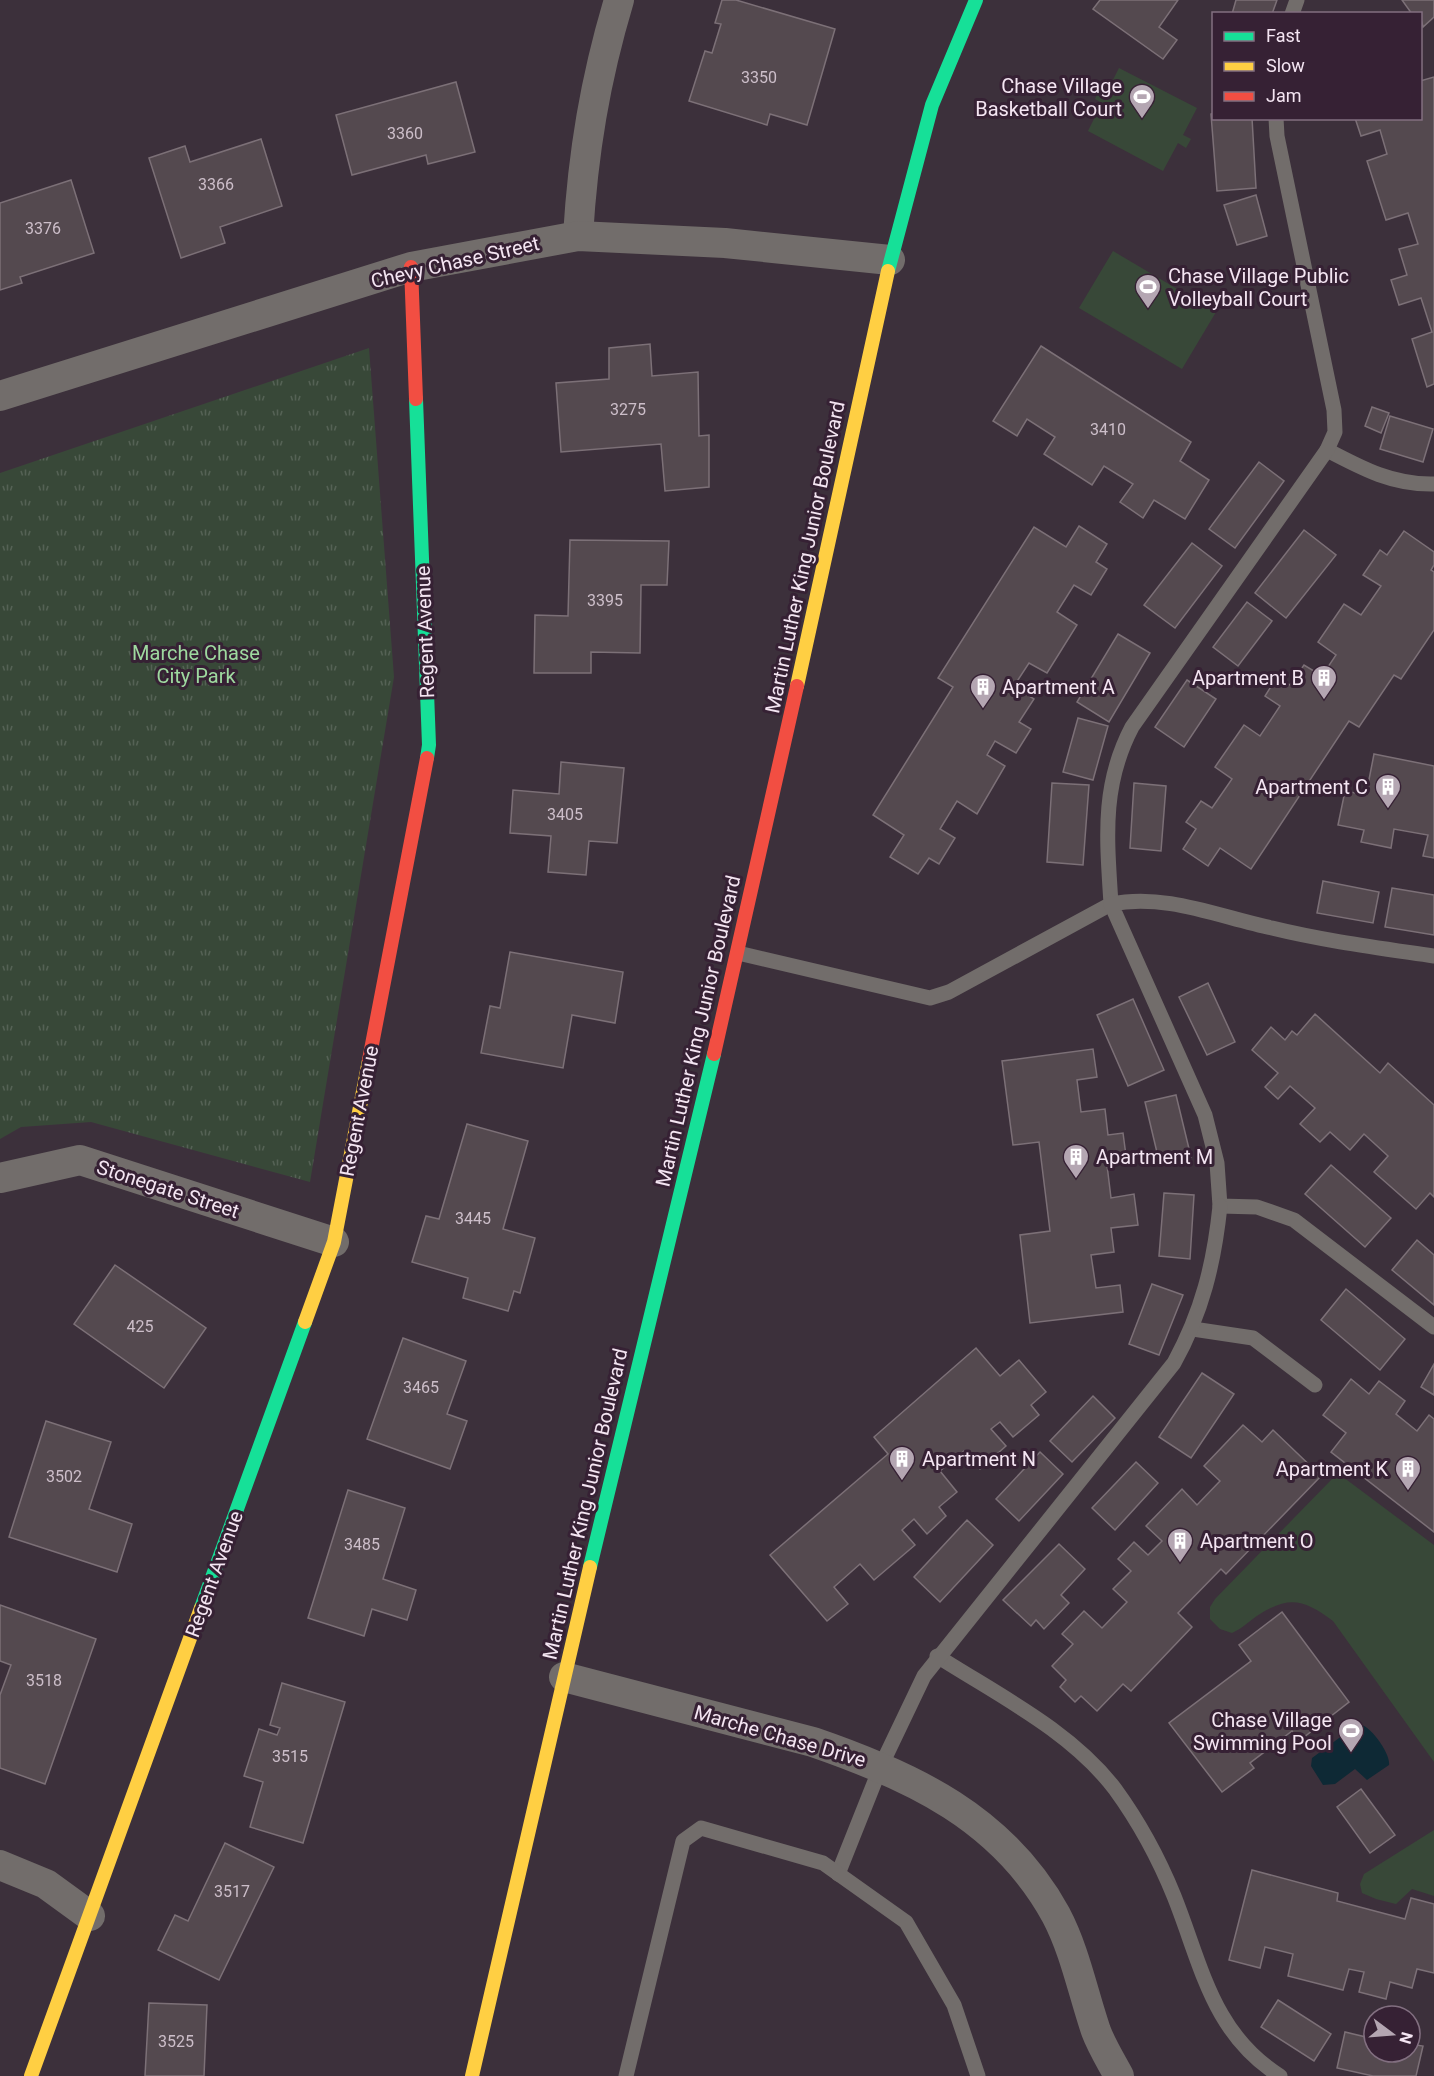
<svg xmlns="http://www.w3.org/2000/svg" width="1434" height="2076" viewBox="0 0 1434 2076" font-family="Roboto,sans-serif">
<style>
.grass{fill:#384838}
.park{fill:url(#park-tufts)}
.water{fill:#0e2935}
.building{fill:#54494f;stroke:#7c7077;stroke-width:1.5}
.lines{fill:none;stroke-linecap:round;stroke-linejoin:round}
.lane{stroke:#726d6b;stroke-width:15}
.street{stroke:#726d6b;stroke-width:30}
.fast{stroke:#16e098;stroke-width:14}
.slow{stroke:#ffcf43;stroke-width:14}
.jam{stroke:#f24e42;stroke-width:14}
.labels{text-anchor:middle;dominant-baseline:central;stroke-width:6;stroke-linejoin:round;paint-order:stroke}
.number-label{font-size:16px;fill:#ccbec9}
.poi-label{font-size:20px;fill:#f4e5f2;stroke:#362134;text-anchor:end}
.street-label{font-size:20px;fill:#f4e5f2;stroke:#362134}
.park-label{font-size:20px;fill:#9ed99f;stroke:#362134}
</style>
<defs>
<pattern id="park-tufts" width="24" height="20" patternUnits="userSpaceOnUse" patternTransform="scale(1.5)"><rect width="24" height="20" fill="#384838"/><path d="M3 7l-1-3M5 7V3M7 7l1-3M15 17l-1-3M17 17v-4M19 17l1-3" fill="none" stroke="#556255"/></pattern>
</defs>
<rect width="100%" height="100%" fill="#3c303b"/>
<g class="grass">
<polygon points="1119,68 1197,108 1183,135 1191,139 1186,148 1178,143 1163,171 1088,131 1102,103 1095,99 1100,88 1107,92"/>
<polygon points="1113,251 1216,312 1182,369 1079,308"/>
<path d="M1338,1477L1347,1480L1434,1545V1762L1333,1621C1305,1600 1290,1595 1260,1614C1249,1621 1243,1628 1232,1633L1220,1629L1210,1619V1607L1215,1599L1333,1478Z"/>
<polygon points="1434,1830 1434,1896 1412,1889 1396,1904 1376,1899 1362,1893 1360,1884 1364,1874"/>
</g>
<polygon class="park" points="369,348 394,677 310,1182 91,1122 21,1127 0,1139 0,473"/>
<path class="water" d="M1358,1724C1370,1724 1391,1754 1389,1765L1367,1780L1355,1769L1335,1784L1323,1785L1311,1766L1312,1758Z"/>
<g class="building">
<polygon points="722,0 736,0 835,29 807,125 770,114 767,125 689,101 705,51 712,53 721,24 715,23"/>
<polygon points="1100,0 1178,0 1159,27 1177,40 1163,59 1093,9"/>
<polygon points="1236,0 1277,0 1272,14 1232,14"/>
<polygon points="1402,0 1434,0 1434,17 1423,27 1420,14 1412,14"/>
<polygon points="1434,77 1434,384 1427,387 1412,339 1432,332 1421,298 1399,305 1391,280 1407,275 1399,249 1418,244 1408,213 1386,220 1367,161 1387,154 1380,130 1361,136 1355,118 1420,118 1420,81"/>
<polygon points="456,82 475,152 428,164 426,155 352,175 336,115"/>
<polygon points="1214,113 1214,118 1252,118 1256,188 1217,191 1211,114"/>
<polygon points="261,139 282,206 220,227 225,243 181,258 149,158 185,146 190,162"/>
<polygon points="71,180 94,253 20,277 22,283 0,290 0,203"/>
<polygon points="1256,195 1267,236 1237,245 1224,205"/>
<polygon points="650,344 652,376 698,372 699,436 709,435 709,487 665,491 661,444 561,452 556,383 609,379 609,348"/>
<polygon points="1041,346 1191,442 1180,461 1209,480 1185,519 1154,500 1143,518 1120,502 1133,484 1104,466 1092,485 1044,454 1055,437 1027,419 1017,436 993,421"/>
<polygon points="1372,407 1389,413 1381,433 1365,426"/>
<polygon points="1390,416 1433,429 1423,462 1380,449"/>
<polygon points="1259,462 1284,481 1235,548 1209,529"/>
<polygon points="1079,526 1107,544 1096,562 1107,569 1091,595 1074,585 1057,612 1077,625 1047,673 1029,663 1014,686 1034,699 1019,722 1031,729 1016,753 995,741 987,755 1005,766 977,814 957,801 940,829 955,838 939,864 929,858 918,874 890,857 904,835 873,815 953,687 938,678 1034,527 1066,547"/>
<polygon points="1304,530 1336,555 1286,618 1255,593"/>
<polygon points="1404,531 1434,552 1434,565 1431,570 1434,572 1434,630 1401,679 1394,675 1359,727 1349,721 1251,869 1220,848 1208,866 1183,849 1196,829 1186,822 1201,801 1212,808 1232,779 1215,767 1244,725 1260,736 1280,706 1265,696 1277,677 1290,685 1304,665 1322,676 1336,655 1318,642 1344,604 1361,615 1381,586 1363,575 1380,550 1387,555"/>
<polygon points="570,540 669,541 667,585 641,585 640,653 591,652 591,673 534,673 535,615 568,616"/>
<polygon points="1192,543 1222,566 1175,628 1144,605"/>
<polygon points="1247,602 1272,621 1238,666 1213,647"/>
<polygon points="1118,634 1150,653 1109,722 1077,702"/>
<polygon points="1187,680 1216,699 1184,747 1155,727"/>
<polygon points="1078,718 1108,726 1093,780 1063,772"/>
<polygon points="1374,754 1434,766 1434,858 1423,856 1428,835 1394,829 1391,848 1361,842 1364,830 1338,825 1345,791 1366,795"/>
<polygon points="561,762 624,768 617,843 589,841 586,875 548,872 551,836 510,833 513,790 559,794"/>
<polygon points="1052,783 1089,785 1083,865 1047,862"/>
<polygon points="1134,783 1166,786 1161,851 1130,848"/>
<polygon points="1323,881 1379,892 1373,923 1317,913"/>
<polygon points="1392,888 1434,895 1434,935 1385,927"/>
<polygon points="510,952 623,972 615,1023 572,1015 563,1068 481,1053 490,1006 500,1008"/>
<polygon points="1208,983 1235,1042 1207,1055 1179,997"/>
<polygon points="1133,999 1164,1070 1128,1086 1097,1015"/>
<polygon points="1315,1014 1380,1073 1388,1063 1434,1105 1434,1197 1430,1193 1416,1209 1374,1172 1388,1156 1364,1134 1350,1150 1330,1132 1320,1142 1300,1124 1315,1108 1290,1086 1278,1099 1265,1087 1278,1073 1252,1050 1271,1027 1285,1040 1292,1031 1297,1035"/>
<polygon points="1093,1049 1097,1077 1077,1080 1081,1112 1105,1109 1108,1135 1123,1133 1127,1163 1107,1165 1111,1198 1134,1194 1138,1225 1111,1228 1114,1252 1091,1255 1096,1288 1120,1285 1123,1312 1030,1323 1020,1235 1050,1231 1039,1142 1013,1145 1002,1061"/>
<polygon points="1176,1095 1191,1157 1160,1165 1145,1102"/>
<polygon points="467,1124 528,1141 503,1229 535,1238 520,1293 514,1291 508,1311 463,1298 468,1278 412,1262 426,1216 439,1219"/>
<polygon points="1331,1165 1391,1218 1365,1247 1305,1194"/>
<polygon points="1164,1193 1194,1195 1190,1259 1159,1256"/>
<polygon points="1417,1240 1434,1255 1434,1305 1392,1270"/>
<polygon points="115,1265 206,1328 164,1388 74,1324"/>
<polygon points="1152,1284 1183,1295 1159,1355 1129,1344"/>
<polygon points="1346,1289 1405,1339 1380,1370 1321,1320"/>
<polygon points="403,1338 466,1361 447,1414 467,1421 450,1469 367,1439"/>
<polygon points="976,1348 1000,1376 1019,1360 1046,1392 1031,1405 1039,1415 1013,1437 1000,1422 991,1429 1006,1446 980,1469 964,1451 940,1471 957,1492 939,1507 946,1516 927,1534 914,1519 902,1530 915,1545 874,1580 860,1564 834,1587 848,1604 827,1621 770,1555 888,1454 874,1437"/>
<polygon points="1434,1364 1434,1395 1421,1387"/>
<polygon points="1202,1373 1234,1394 1191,1458 1159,1437"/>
<polygon points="1351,1379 1369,1394 1379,1381 1405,1401 1396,1414 1417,1431 1429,1415 1434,1419 1434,1532 1331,1452 1346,1433 1323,1415"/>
<polygon points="1093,1396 1115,1418 1072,1462 1050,1441"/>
<polygon points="46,1421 111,1442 89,1509 132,1524 117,1572 9,1537"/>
<polygon points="1243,1425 1262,1442 1273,1430 1321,1476 1226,1574 1221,1569 1178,1613 1192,1627 1131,1691 1123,1684 1097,1711 1081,1696 1075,1702 1060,1687 1066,1680 1052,1666 1073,1644 1062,1634 1084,1611 1102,1628 1127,1602 1113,1589 1131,1571 1118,1559 1134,1542 1148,1555 1162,1541 1146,1526 1182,1489 1197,1505 1220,1481 1204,1466"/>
<polygon points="1040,1452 1063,1474 1019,1521 996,1499"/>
<polygon points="1136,1462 1158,1483 1115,1530 1092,1508"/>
<polygon points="348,1490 405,1508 383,1579 416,1590 407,1620 372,1609 364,1636 308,1618"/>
<polygon points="967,1520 993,1545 940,1602 914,1577"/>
<polygon points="1059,1544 1085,1569 1061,1595 1069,1603 1044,1629 1036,1620 1031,1626 1003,1600"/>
<polygon points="0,1605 96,1639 45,1784 0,1768 0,1695 11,1665 0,1661"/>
<polygon points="1282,1612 1349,1702 1299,1741 1292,1731 1250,1763 1254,1768 1222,1792 1169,1723 1251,1661 1239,1645"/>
<polygon points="282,1683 345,1702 303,1843 250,1827 263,1782 244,1776 259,1729 277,1735 280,1728 270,1725"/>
<polygon points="1361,1789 1395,1835 1370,1853 1337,1807"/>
<polygon points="225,1843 274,1867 219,1980 158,1950 175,1915 188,1921"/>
<polygon points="1252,1870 1338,1893 1337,1901 1405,1919 1411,1898 1434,1904 1434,1973 1417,1969 1412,1988 1390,1982 1386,1999 1359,1992 1364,1972 1349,1969 1343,1990 1288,1976 1293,1954 1265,1947 1260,1968 1229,1960"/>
<polygon points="1278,2000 1331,2034 1314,2061 1261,2027"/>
<polygon points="149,2003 207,2005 204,2076 145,2076"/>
<polygon points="1369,2026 1374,2027 1374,2052 1410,2052 1410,2044 1423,2046 1416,2076 1373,2076 1337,2068 1345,2032 1366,2037"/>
</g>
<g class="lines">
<g class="lane">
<polyline points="1292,14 1297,0"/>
<path d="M1327,450C1363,469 1393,485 1434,484"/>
<path d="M738,953L930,998L949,992L1111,904C1107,839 1101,786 1132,727L1327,450L1335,432L1334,410L1277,136L1276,118"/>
<path d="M1434,956C1380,948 1325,941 1272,928C1219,917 1166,893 1111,904L1205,1115L1217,1163L1220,1206L1257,1207L1294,1220L1434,1327"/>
<polyline points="1193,1329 1253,1338 1315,1385"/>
<path d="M937,1656C998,1695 1071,1731 1115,1789C1139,1822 1159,1859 1174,1896C1202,1966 1212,2033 1280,2076"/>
<path d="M838,1874L881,1766L924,1676L1174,1363C1202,1312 1214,1264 1220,1206"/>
<polyline points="626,2076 683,1841 701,1828 823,1863 906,1922 954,2005 978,2076"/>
</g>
<g class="street">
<path d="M578,236C583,153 595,80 619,0"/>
<polyline points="0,396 411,267 578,236 725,243 890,260"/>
<polyline points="0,1178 80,1160 334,1242"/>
<path d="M564,1677L813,1742C912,1776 1003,1818 1056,1915C1075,1951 1083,1993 1096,2031C1102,2047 1111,2061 1119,2076"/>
<polyline points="0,1865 46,1884 90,1916"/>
</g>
<g class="fast">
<polyline points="888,271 932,105 976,0"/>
<polyline points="416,399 429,745 427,758"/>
<polyline points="590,1567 714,1054"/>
<polyline points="201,1608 305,1322"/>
</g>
<g class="slow">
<polyline points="797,686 888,271"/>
<polyline points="305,1322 334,1242 369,1060"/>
<polyline points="31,2076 201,1608"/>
<polyline points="472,2076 590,1567"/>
</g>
<g class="jam">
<polyline points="411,267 416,399"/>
<polyline points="714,1054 797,686"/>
<polyline points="369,1060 427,758"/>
</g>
</g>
<defs>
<symbol id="stadium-pin" viewBox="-11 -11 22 30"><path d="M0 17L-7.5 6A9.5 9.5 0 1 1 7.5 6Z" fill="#b4a6b2" stroke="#362134"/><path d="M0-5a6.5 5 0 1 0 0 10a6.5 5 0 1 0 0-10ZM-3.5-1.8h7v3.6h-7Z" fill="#fff"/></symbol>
<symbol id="building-pin" viewBox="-11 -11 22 30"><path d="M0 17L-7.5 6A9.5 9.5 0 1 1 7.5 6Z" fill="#b4a6b2" stroke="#362134"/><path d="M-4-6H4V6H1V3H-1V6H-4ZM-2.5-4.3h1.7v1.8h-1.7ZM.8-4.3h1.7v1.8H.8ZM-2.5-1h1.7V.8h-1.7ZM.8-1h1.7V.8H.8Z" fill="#fff"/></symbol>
</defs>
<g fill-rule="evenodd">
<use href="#stadium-pin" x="1127" y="82" width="30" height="40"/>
<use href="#stadium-pin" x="1133" y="272" width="30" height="40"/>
<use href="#building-pin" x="1309" y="663" width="30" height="40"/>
<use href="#building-pin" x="968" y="672" width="30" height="40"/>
<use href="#building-pin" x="1373" y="772" width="30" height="40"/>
<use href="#building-pin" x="1061" y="1142" width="30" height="40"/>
<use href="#building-pin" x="887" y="1444" width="30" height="40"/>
<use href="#building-pin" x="1393" y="1454" width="30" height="40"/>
<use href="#building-pin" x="1165" y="1526" width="30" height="40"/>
<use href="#stadium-pin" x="1336" y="1716" width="30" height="40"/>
</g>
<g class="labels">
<g class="number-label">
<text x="759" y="77">3350</text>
<text x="405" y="133">3360</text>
<text x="216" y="184">3366</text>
<text x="43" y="228">3376</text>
<text x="628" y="409">3275</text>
<text x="1108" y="429">3410</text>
<text x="605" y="600">3395</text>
<text x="565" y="814">3405</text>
<text x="473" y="1218">3445</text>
<text x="140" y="1326">425</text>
<text x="421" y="1387">3465</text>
<text x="64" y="1476">3502</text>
<text x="362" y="1544">3485</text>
<text x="44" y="1680">3518</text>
<text x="290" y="1756">3515</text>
<text x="232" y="1891">3517</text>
<text x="176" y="2041">3525</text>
</g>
<g class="poi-label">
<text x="1122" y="86">Chase Village<tspan x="1122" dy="23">Basketball Court</tspan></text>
<text x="1168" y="276" text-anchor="start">Chase Village Public<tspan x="1168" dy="23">Volleyball Court</tspan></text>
<text x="1304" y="678">Apartment B</text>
<text x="1002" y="687" text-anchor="start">Apartment A</text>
<text x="1368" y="787">Apartment C</text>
<text x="1096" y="1157" text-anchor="start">Apartment M</text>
<text x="922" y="1459" text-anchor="start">Apartment N</text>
<text x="1388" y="1469">Apartment K</text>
<text x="1200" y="1541" text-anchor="start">Apartment O</text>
<text x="1332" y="1720">Chase Village<tspan x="1332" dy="23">Swimming Pool</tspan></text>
</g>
<g class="street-label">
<text transform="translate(455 262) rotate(-13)">Chevy Chase Street</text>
<text transform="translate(805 557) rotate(-78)">Martin Luther King Junior Boulevard</text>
<text transform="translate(425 632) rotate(-92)">Regent Avenue</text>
<text transform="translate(698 1031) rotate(-77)">Martin Luther King Junior Boulevard</text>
<text transform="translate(359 1111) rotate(-79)">Regent Avenue</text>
<text transform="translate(168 1189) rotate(18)">Stonegate Street</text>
<text transform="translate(585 1504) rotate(-77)">Martin Luther King Junior Boulevard</text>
<text transform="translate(214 1574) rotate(-70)">Regent Avenue</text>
<text transform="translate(780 1736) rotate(16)">Marche Chase Drive</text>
</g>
<g class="park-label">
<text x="196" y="653">Marche Chase<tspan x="196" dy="23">City Park</tspan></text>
</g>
</g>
<rect x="1212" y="12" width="210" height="108" fill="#362134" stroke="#826f80" stroke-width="1.5"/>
<rect x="1224" y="32" width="30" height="9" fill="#16e098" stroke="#826f80" stroke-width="1.5"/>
<text x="1266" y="42" font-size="18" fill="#f4e5f2">Fast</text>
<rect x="1224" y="62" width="30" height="9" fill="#ffcf43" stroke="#826f80" stroke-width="1.5"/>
<text x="1266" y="72" font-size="18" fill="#f4e5f2">Slow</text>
<rect x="1224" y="92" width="30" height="9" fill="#f24e42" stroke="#826f80" stroke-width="1.5"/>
<text x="1266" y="102" font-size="18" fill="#f4e5f2">Jam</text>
<g transform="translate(1392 2034) rotate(106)"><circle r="28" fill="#362134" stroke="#826f80" stroke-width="1.5"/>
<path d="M0-4.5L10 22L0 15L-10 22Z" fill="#b4a6b2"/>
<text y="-9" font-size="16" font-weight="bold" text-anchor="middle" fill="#f4e5f2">N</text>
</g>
</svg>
